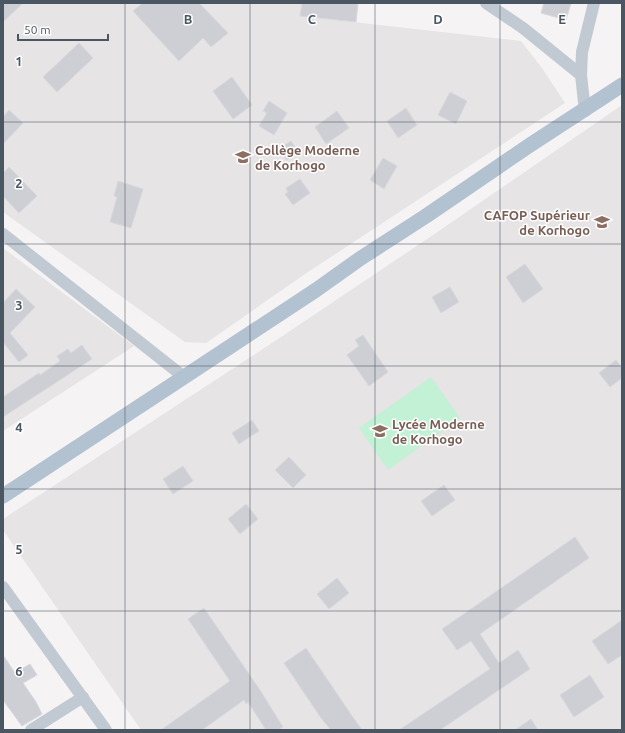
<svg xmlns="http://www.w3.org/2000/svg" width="625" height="733" viewBox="0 0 625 733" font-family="Ubuntu,sans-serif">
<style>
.education{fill:#e6e4e5}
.green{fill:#c3f1d5}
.building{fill:#cdcfd5;stroke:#d7d9de}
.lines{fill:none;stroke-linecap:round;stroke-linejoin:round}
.minor{stroke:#c1cad2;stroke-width:12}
.major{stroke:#b3c2d1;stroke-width:15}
.grid{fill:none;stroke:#4a5661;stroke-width:1;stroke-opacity:0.55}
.labels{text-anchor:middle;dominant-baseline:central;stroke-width:3;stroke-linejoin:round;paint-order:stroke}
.education-label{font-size:13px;font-weight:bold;fill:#785e54;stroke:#fff;text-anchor:start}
.grid-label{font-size:13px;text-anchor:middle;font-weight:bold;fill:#4a5661;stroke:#fff;stroke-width:3;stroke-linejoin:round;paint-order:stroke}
</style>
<rect width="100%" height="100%" fill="#f5f3f3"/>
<g class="education">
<polygon points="3,3 302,3 300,16 521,41 542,68 565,103 305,274 206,343 185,342 3,212"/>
<polygon points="622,105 622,730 141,730 3,530 3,519 272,343 436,233"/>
<polygon points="3,248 134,346 3,431"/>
</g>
<polygon class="green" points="431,377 460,418 388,470 359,428"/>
<g class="building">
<polygon points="3,3 23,3 3,22"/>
<polygon points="143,3 199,3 228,33 211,47 203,38 179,61 133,11"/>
<polygon points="302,3 358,3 356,22 300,16"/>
<polygon points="544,3 571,3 566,20 541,13"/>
<polygon points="79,43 93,58 57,92 43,77"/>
<polygon points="232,77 252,105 233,119 213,91"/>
<polygon points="450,92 467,101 456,124 438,115"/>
<polygon points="269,101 287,113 274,135 259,126 267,113 263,111"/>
<polygon points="406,108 417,125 398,138 387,121"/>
<polygon points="9,110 23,123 3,144 3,117"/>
<polygon points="337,111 349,128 326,144 315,127"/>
<polygon points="291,141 298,152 287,160 279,149"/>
<polygon points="383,158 397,166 384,189 370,180"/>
<polygon points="9,167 37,196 19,213 3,196 3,173"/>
<polygon points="300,179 310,193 293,205 285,194 288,192 286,188"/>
<polygon points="118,181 143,189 131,228 110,222 117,197 114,196"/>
<polygon points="525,264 543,289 523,303 506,277"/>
<polygon points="450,287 459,302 441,313 432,297"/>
<polygon points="16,289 35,307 10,333 28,355 19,362 3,342 3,303"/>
<polygon points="363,335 388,372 369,386 347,355 359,346 355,340"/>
<polygon points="82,345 92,359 3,417 3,397 39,373 40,375 60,361 57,356 68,349 71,353"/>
<polygon points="616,360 622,368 622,378 610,387 599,373"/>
<polygon points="252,420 259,431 239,444 232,433"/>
<polygon points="289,457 306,475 293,488 275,470"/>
<polygon points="183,466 193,481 173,494 163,479"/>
<polygon points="444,485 455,500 432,516 421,501"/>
<polygon points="246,504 258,519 240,534 228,519"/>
<polygon points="575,537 589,558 480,634 499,663 518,650 530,669 440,730 399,730 490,669 471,641 457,650 442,629"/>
<polygon points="337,578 349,593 329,609 317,594"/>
<polygon points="204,608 260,690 283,727 278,730 266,730 248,702 246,704 244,700 202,730 161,730 230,681 188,619"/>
<polygon points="622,620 622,655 608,664 592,641"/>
<polygon points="306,648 350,713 362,730 331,730 321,718 284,663"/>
<polygon points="3,655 15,673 30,664 37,675 23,683 36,702 42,714 22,726 3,700"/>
<polygon points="590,675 604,697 574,717 560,695"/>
<polygon points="531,719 538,730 515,730"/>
</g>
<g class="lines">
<g class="minor">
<polyline points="486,3 523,28 581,75"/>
<polyline points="585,111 581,75 582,52 594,3"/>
<polyline points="3,234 184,377"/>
<polyline points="3,587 106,730"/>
<polyline points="31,730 83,697"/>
</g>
<polyline class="major" points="3,496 184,377 316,290 361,258 426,216 530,145 622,85"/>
</g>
<path class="grid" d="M125,3V730M250,3V730M375,3V730M500,3V730M3,122H622M3,244H622M3,366H622M3,489H622M3,611H622"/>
<defs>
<symbol id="school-bare" viewBox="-9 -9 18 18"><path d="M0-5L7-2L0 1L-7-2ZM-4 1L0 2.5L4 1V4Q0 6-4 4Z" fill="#8d6e63" stroke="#fff" stroke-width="2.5" paint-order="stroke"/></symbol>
<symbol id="university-bare" viewBox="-9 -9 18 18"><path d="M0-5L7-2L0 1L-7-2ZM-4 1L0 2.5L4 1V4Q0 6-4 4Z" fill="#8d6e63" stroke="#fff" stroke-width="2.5" paint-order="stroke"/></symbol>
</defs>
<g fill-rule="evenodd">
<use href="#school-bare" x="232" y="146" width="22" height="22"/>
<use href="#university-bare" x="591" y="211" width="22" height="22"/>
<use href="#school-bare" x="369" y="420" width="22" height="22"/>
</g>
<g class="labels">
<g class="education-label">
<text x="255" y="150">Collège Moderne<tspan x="255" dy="15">de Korhogo</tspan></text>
<text x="590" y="215" text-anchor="end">CAFOP Supérieur<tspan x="590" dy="15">de Korhogo</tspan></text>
<text x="392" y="424">Lycée Moderne<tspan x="392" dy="15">de Korhogo</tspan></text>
</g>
</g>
<g class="grid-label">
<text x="188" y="24">B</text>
<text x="312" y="24">C</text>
<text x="438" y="24">D</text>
<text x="562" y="24">E</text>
<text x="19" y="66">1</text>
<text x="19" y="188">2</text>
<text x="19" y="310">3</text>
<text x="19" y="432">4</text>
<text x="19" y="554">5</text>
<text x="19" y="676">6</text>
</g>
<rect width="625" height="733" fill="none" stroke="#4a5661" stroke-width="8"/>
<path d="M18 34v6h90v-6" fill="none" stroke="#4a5661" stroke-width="2"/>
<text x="24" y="34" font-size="12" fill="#4a5661" stroke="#ffffff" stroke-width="3" paint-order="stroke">50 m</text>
</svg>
